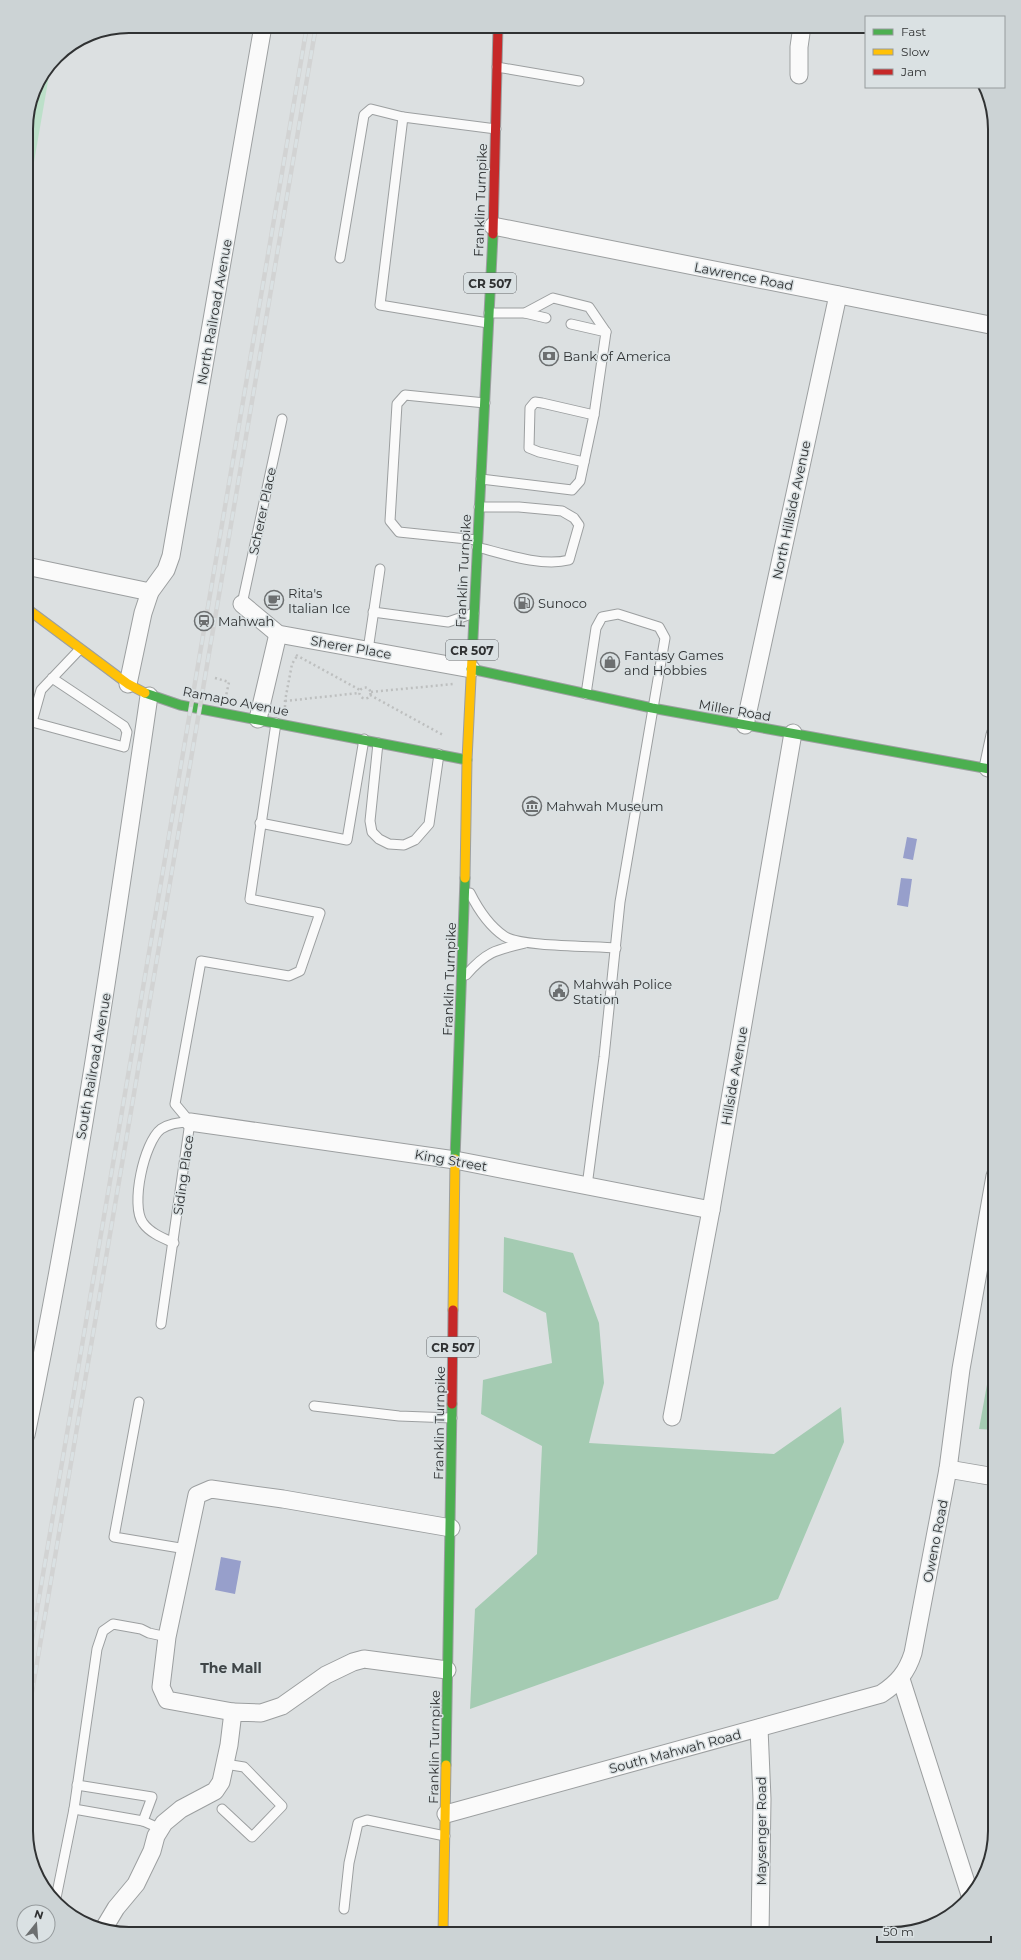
<svg xmlns="http://www.w3.org/2000/svg" width="1021" height="1960" viewBox="0 0 1021 1960" font-family="Montserrat,sans-serif">
<style>
.green{fill:#bce0c9}
.forest{fill:#a4cbb2}
.water{fill:#979fcb}
.lines{fill:none;stroke-linecap:round;stroke-linejoin:round}
.lane-casing{stroke:#9c9fa0;stroke-width:11}
.street-casing{stroke:#9c9fa0;stroke-width:19}
.fast-casing{stroke:#9c9fa0;stroke-width:11}
.slow-casing{stroke:#9c9fa0;stroke-width:11}
.jam-casing{stroke:#9c9fa0;stroke-width:11}
.path{stroke:#bdbfbf;stroke-width:2.5;stroke-dasharray:2 3;stroke-linecap:butt}
.lane{stroke:#fafafa;stroke-width:9}
.street{stroke:#fafafa;stroke-width:17}
.fast{stroke:#4caf50;stroke-width:9}
.slow{stroke:#ffc107;stroke-width:9}
.jam{stroke:#c62828;stroke-width:9}
.rail-casing{stroke:#d2d3d3;stroke-width:4.5}
.rail{stroke:#dae1e3;stroke-width:3;stroke-dasharray:9;stroke-linecap:butt}
.labels{text-anchor:middle;dominant-baseline:central;stroke-width:3;stroke-linejoin:round;paint-order:stroke}
.shield{fill:#dae1e3;stroke:#636668;stroke-width:1}
.shield-label{font-size:12px;font-weight:bold;fill:#303233}
.street-label{font-size:13px;fill:#303233;stroke:#dae1e3}
.poi-label{font-size:13px;fill:#303233;stroke:#dae1e3;text-anchor:start}
.neighbourhood-label{font-size:14px;font-weight:bold;fill:#3f4547;stroke:#dae1e3}
.rim{fill:none;stroke:#303233;stroke-width:2}
</style>
<rect width="100%" height="100%" fill="#dce0e1"/>
<polygon class="green" points="51,64 26,208 26,122 34,89"/>
<g class="forest">
<polygon points="504,1237 573,1253 599,1323 604,1383 589,1443 774,1454 841,1407 844,1442 778,1599 470,1709 475,1609 537,1554 542,1446 481,1414 483,1380 552,1363 546,1313 503,1292"/>
<polygon points="995,1340 995,1430 979,1429"/>
</g>
<g class="water">
<polygon points="907,837 917,839 913,860 903,858"/>
<polygon points="901,878 912,879 908,907 897,905"/>
<polygon points="221,1557 241,1561 235,1594 215,1590"/>
</g>
<g class="lines">
<defs>
<g id="lane">
<polyline points="497,67 579,81"/>
<polyline points="340,258 364,115 371,109 403,117"/>
<polyline points="489,313 525,313 553,298 589,307 606,332"/>
<polyline points="525,313 546,318"/>
<polyline points="488,323 380,305 403,117 496,129"/>
<polyline points="584,462 539,452 529,448 530,408 535,402 542,403 594,415"/>
<polyline points="481,479 572,490 580,481 594,415 606,332 571,324"/>
<polyline points="477,540 399,532 390,521 397,404 405,395 485,403"/>
<path d="M477,547C504,554 542,567 569,560L579,525L574,518L562,511L519,507H479"/>
<polyline points="242,604 282,419"/>
<polyline points="373,612 448,622 474,613"/>
<polyline points="368,650 380,569"/>
<polyline points="52,678 124,726 127,732 124,747 32,722 41,690 80,649"/>
<polyline points="586,694 596,628 602,617 618,614 659,627 665,638 620,902 604,1057 587,1186"/>
<polyline points="378,743 370,821 372,832 379,839 389,844 404,845 415,840 429,824 439,754"/>
<polyline points="260,823 347,840 364,739"/>
<path d="M470,893C478,909 488,925 504,936C520,947 593,946 616,948"/>
<path d="M466,975C486,952 495,950 525,943"/>
<path d="M174,1243C163,1238 150,1233 143,1223C130,1206 144,1142 161,1129C170,1123 179,1122 190,1122"/>
<polyline points="161,1324 190,1122 175,1104 201,961 289,976 300,971 320,913 250,899 276,723"/>
<polyline points="139,1402 114,1537 186,1549"/>
<polyline points="314,1406 399,1416 452,1418"/>
<polyline points="77,1785 152,1797 143,1821"/>
<polyline points="74,1809 143,1821 161,1829"/>
<polyline points="222,1809 252,1837 282,1806 244,1767 225,1764"/>
<polyline points="56,1898 74,1809 97,1649 103,1631 113,1624 141,1629 149,1633 167,1637"/>
<polyline points="344,1909 349,1863 358,1823 367,1820 445,1836"/>
</g>
<g id="street">
<polyline points="799,75 799,47 802,26"/>
<polyline points="493,226 995,326"/>
<polyline points="26,566 150,592"/>
<polyline points="242,604 278,634 471,669"/>
<polyline points="128,684 143,613 150,592 166,570 171,556 263,26"/>
<polyline points="258,719 278,634"/>
<polyline points="745,725 838,295"/>
<polyline points="988,768 995,735"/>
<polyline points="190,1122 455,1160 711,1210"/>
<polyline points="672,1417 711,1210 793,733"/>
<path d="M26,1435C77,1191 113,943 149,696"/>
<polyline points="948,1469 995,1477"/>
<polyline points="901,1679 970,1895"/>
<polyline points="233,1712 167,1700 161,1687 167,1637 197,1495 211,1489 283,1499 451,1528"/>
<polyline points="759,1728 762,1799 760,1934"/>
<path d="M446,1814L881,1694C898,1683 907,1672 913,1653L948,1469L961,1369L995,1176"/>
<polyline points="104,1928 116,1908 136,1884 152,1851 156,1836 164,1823 181,1809 215,1791 221,1782 229,1745 233,1712 261,1713 282,1706 326,1675 353,1662 364,1659 447,1670"/>
</g>
<g id="fast">
<polyline points="472,658 493,234"/>
<polyline points="471,669 652,708 995,770"/>
<polyline points="145,693 180,705 467,760"/>
<polyline points="455,1159 465,878"/>
<polyline points="446,1765 452,1404"/>
</g>
<g id="slow">
<polyline points="26,608 128,684 145,693"/>
<polyline points="465,878 467,760 472,658"/>
<polyline points="453,1310 455,1159"/>
<polyline points="443,1934 446,1765"/>
</g>
<g id="jam">
<polyline points="493,234 498,26"/>
<polyline points="452,1404 453,1310"/>
</g>
</defs>
<use href="#lane" class="lane-casing"/>
<use href="#street" class="street-casing"/>
<use href="#fast" class="fast-casing"/>
<use href="#slow" class="slow-casing"/>
<use href="#jam" class="jam-casing"/>
<g class="path">
<polyline points="296,655 360,690"/>
<polyline points="215,678 229,682 226,696"/>
<circle cx="365" cy="693" r="5.5"/>
<polyline points="371,692 453,684"/>
<polyline points="370,695 443,735"/>
<polyline points="285,701 359,693"/>
<polyline points="285,707 285,701 292,664 297,656"/>
</g>
<use href="#lane" class="lane"/>
<use href="#street" class="street"/>
<use href="#fast" class="fast"/>
<use href="#slow" class="slow"/>
<use href="#jam" class="jam"/>
<defs>
<g id="rail">
<polyline points="26,1674 307,26"/>
<polyline points="26,1727 316,26"/>
</g>
</defs>
<use href="#rail" class="rail-casing"/>
<use href="#rail" class="rail"/>
</g>
<defs>
<symbol id="bank-ring" viewBox="-11 -11 22 22"><circle r="9.5" fill="#dae1e3" stroke="#6c6f70" stroke-width="1.5"/><path d="M-6-4H6V4H-6ZM0-2.3a2.3 2.3 0 1 0 0 4.6a2.3 2.3 0 1 0 0-4.6Z" fill="#6c6f70"/></symbol>
<symbol id="cafe-ring" viewBox="-11 -11 22 22"><circle r="9.5" fill="#dae1e3" stroke="#6c6f70" stroke-width="1.5"/><path d="M-5.5-4.5H6V0H3Q3 3.5 0 3.5H-2.5Q-5.5 3.5-5.5 0ZM3-3.2v2h1.7v-2ZM-6 4.5H4V6H-6Z" fill="#6c6f70"/></symbol>
<symbol id="fuel-ring" viewBox="-11 -11 22 22"><circle r="9.5" fill="#dae1e3" stroke="#6c6f70" stroke-width="1.5"/><path d="M-5.5-6h7V0h2V4h1.3V-2.5L3-4.5l.8-.8L6-3V5H2.5V1h-1V6h-7ZM-4.2-4.7v3.2H.2V-4.7Z" fill="#6c6f70"/></symbol>
<symbol id="station-ring" viewBox="-11 -11 22 22"><circle r="9.5" fill="#dae1e3" stroke="#6c6f70" stroke-width="1.5"/><path d="M-3-6H3Q5-6 5-4V2Q5 4 3 4L4.5 6H3L1.5 4h-3L-3 6H-4.5L-3 4Q-5 4-5 2V-4Q-5-6-3-6ZM-3.5-4v3h7v-3ZM-3.5 1v1.5H-2V1ZM2 1v1.5H3.5V1Z" fill="#6c6f70"/></symbol>
<symbol id="shop-ring" viewBox="-11 -11 22 22"><circle r="9.5" fill="#dae1e3" stroke="#6c6f70" stroke-width="1.5"/><path d="M-5-2.5h2.3a2.7 3.5 0 0 1 5.4 0H5L5.5 6h-11ZM-1.5-2.5h3a1.5 2.3 0 0 0-3 0Z" fill="#6c6f70"/></symbol>
<symbol id="museum-ring" viewBox="-11 -11 22 22"><circle r="9.5" fill="#dae1e3" stroke="#6c6f70" stroke-width="1.5"/><path d="M0-6L6-3V-2H-6V-3ZM-5-1h2V3h-2ZM-1-1h2V3h-2ZM3-1h2V3H3ZM-6 4H6V6H-6Z" fill="#6c6f70"/></symbol>
<symbol id="civic-ring" viewBox="-11 -11 22 22"><circle r="9.5" fill="#dae1e3" stroke="#6c6f70" stroke-width="1.5"/><path d="M-.6-6.5H3V-4.5H.6V-3L4-1V1h2V6H-6V1h2V-1L-.6-3ZM-1.2 2.5V6h2.4V2.5Z" fill="#6c6f70"/></symbol>
</defs>
<g fill-rule="evenodd">
<use href="#bank-ring" x="538" y="345" width="22" height="22"/>
<use href="#cafe-ring" x="263" y="589" width="22" height="22"/>
<use href="#fuel-ring" x="513" y="592" width="22" height="22"/>
<use href="#station-ring" x="193" y="610" width="22" height="22"/>
<use href="#shop-ring" x="599" y="651" width="22" height="22"/>
<use href="#museum-ring" x="521" y="795" width="22" height="22"/>
<use href="#civic-ring" x="548" y="980" width="22" height="22"/>
</g>
<g class="labels">
<g class="shield">
<rect x="464" y="273" width="52" height="20" rx="3"/>
<rect x="446" y="640" width="52" height="20" rx="3"/>
<rect x="427" y="1337" width="52" height="20" rx="3"/>
</g>
<g class="shield-label">
<text x="490" y="283">CR 507</text>
<text x="472" y="650">CR 507</text>
<text x="453" y="1347">CR 507</text>
</g>
<g class="street-label">
<text transform="translate(480 200) rotate(-88)">Franklin Turnpike</text>
<text transform="translate(744 276) rotate(11)">Lawrence Road</text>
<text transform="translate(214 312) rotate(-80)">North Railroad Avenue</text>
<text transform="translate(791 510) rotate(-78)">North Hillside Avenue</text>
<text transform="translate(262 511) rotate(-78)">Scherer Place</text>
<text transform="translate(463 571) rotate(-87)">Franklin Turnpike</text>
<text transform="translate(351 647) rotate(10)">Sherer Place</text>
<text transform="translate(236 701) rotate(11)">Ramapo Avenue</text>
<text transform="translate(735 710) rotate(10)">Miller Road</text>
<text transform="translate(449 979) rotate(-88)">Franklin Turnpike</text>
<text transform="translate(93 1066) rotate(-80)">South Railroad Avenue</text>
<text transform="translate(734 1076) rotate(-80)">Hillside Avenue</text>
<text transform="translate(451 1160) rotate(10)">King Street</text>
<text transform="translate(183 1175) rotate(-82)">Siding Place</text>
<text transform="translate(439 1423) rotate(-89)">Franklin Turnpike</text>
<text transform="translate(935 1541) rotate(-79)">Oweno Road</text>
<text transform="translate(434 1747) rotate(-89)">Franklin Turnpike</text>
<text transform="translate(675 1751) rotate(-15)">South Mahwah Road</text>
<text transform="translate(761 1831) rotate(-90)">Maysenger Road</text>
</g>
<g class="poi-label">
<text x="563" y="356">Bank of America</text>
<text x="288" y="593">Rita's<tspan x="288" dy="15">Italian Ice</tspan></text>
<text x="538" y="603">Sunoco</text>
<text x="218" y="621">Mahwah</text>
<text x="624" y="655">Fantasy Games<tspan x="624" dy="15">and Hobbies</tspan></text>
<text x="546" y="806">Mahwah Museum</text>
<text x="573" y="984">Mahwah Police<tspan x="573" dy="15">Station</tspan></text>
</g>
<g class="neighbourhood-label">
<text x="231" y="1668">The Mall</text>
</g>
</g>
<path d="M0 0H1021V1960H0ZM129 33H892A96 96 0 0 1 988 129V1831A96 96 0 0 1 892 1927H129A96 96 0 0 1 33 1831V129A96 96 0 0 1 129 33Z" fill="#ccd3d5" fill-rule="evenodd"/>
<path class="rim" d="M129 33H892A96 96 0 0 1 988 129V1831A96 96 0 0 1 892 1927H129A96 96 0 0 1 33 1831V129A96 96 0 0 1 129 33Z"/>
<rect x="865" y="16" width="140" height="72" fill="#dae1e3" stroke="#969b9d"/>
<rect x="873" y="29" width="20" height="6" fill="#4caf50" stroke="#969b9d"/>
<text x="901" y="36" font-size="12" fill="#303233">Fast</text>
<rect x="873" y="49" width="20" height="6" fill="#ffc107" stroke="#969b9d"/>
<text x="901" y="56" font-size="12" fill="#303233">Slow</text>
<rect x="873" y="69" width="20" height="6" fill="#c62828" stroke="#969b9d"/>
<text x="901" y="76" font-size="12" fill="#303233">Jam</text>
<g transform="translate(36 1924) rotate(17)"><circle r="19" fill="#dae1e3" stroke="#969b9d"/>
<path d="M0-3L7 15L0 10L-7 15Z" fill="#6c6f70"/>
<text y="-6" font-size="11" font-weight="bold" text-anchor="middle" fill="#303233">N</text>
</g>
<path d="M877 1936v6h114v-6" fill="none" stroke="#303233" stroke-width="2"/>
<text x="883" y="1936" font-size="12" fill="#303233" stroke="#dae1e3" stroke-width="3" paint-order="stroke">50 m</text>
</svg>
